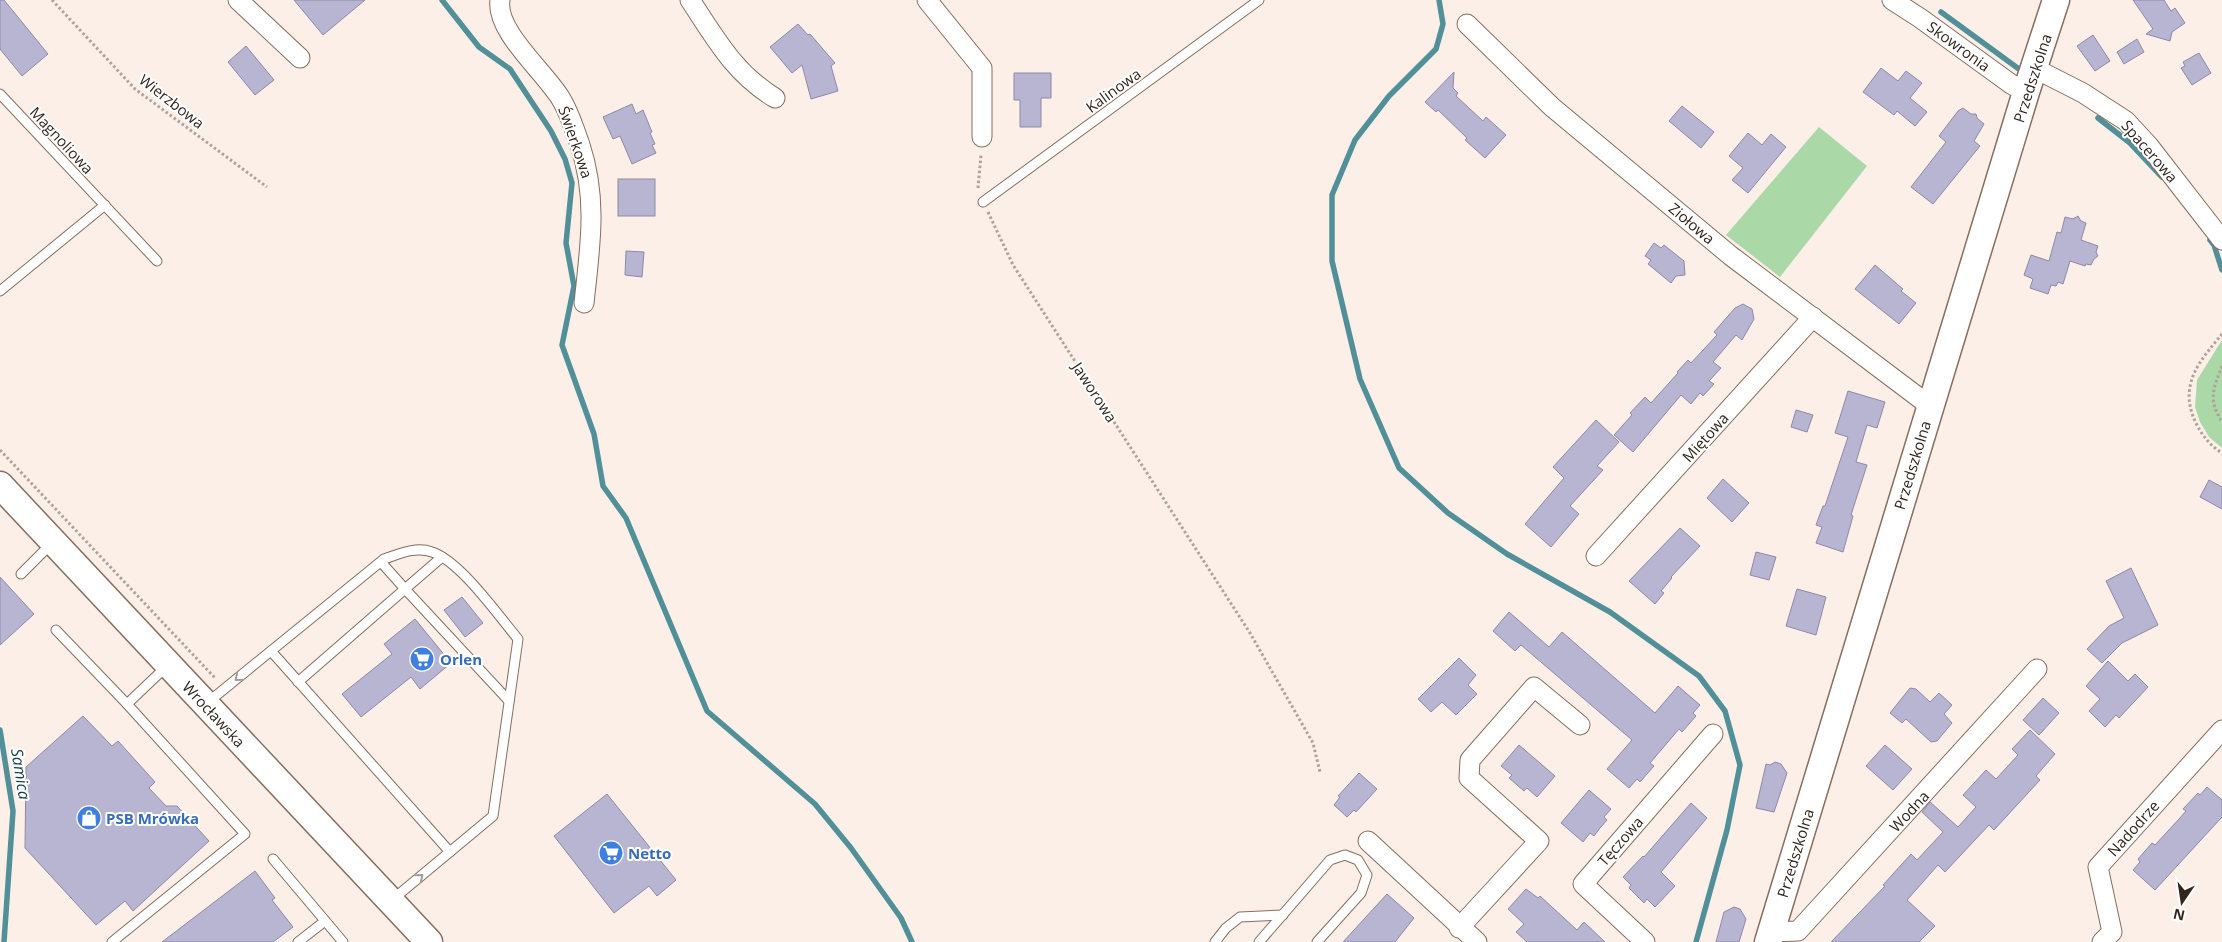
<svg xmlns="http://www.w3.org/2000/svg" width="2222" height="942" viewBox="0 0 2222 942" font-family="'Open Sans',sans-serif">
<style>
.green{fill:#abd8a7}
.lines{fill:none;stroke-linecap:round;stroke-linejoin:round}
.stream{stroke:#519098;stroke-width:5.5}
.building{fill:#b8b5d3;stroke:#8d89a6}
.lane-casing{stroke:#896d5e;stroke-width:11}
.street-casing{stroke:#896d5e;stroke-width:21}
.secondary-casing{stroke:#896d5e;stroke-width:29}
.path{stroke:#afa29b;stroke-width:3;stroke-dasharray:2.5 2.5;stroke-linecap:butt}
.lane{stroke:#fff;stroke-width:9}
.street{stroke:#fff;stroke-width:19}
.secondary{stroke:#fff;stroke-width:26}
.oneway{stroke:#a29d9a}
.labels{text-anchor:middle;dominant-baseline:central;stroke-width:4;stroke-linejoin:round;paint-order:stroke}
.street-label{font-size:15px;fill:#31251e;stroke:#fff}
.shop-label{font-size:15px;font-weight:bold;fill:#366cbe;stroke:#fff;text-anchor:start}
.water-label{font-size:16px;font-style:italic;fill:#164248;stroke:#fff}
</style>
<rect width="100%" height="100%" fill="#fcefe8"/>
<g class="green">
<polygon points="1819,127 1867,166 1780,277 1726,235"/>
<polygon points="2222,340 2222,448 2209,437 2200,422 2195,407 2197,380"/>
</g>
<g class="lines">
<g class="stream">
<polyline points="442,0 479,47 510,69 551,131 565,159 572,183 566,243 574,286 562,345 594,434 603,486 626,518 707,711 815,804 851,848 901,918 912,942"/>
<polyline points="1439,0 1443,24 1436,49 1389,96 1355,140 1332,195 1332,261 1360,379 1399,468 1448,513 1507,554 1610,612 1699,676 1725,711 1740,765 1727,830 1696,942"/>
<polyline points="1941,12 2023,72"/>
<polyline points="2098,118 2130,143 2162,177"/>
<polyline points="2210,240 2214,245 2222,270"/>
<polyline points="0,730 13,811 4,942"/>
</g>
</g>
<g class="building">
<polygon points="0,0 4,0 48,54 22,76 0,49"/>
<polygon points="294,0 365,0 323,35"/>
<polygon points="2133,0 2164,0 2171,11 2175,8 2185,23 2172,32 2170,41 2146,34 2153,29"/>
<polygon points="798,24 808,35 810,34 835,63 831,66 838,91 811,99 802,65 792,73 770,47"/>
<polygon points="2093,35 2110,61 2095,71 2077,46"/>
<polygon points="2137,39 2144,52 2124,64 2117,52"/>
<polygon points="246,46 274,80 255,95 228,62"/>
<polygon points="2199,53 2211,73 2192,85 2181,68 2185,66 2183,62"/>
<polygon points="1881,68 1898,81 1906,71 1922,83 1910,98 1927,112 1915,126 1897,111 1894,115 1863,92"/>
<polygon points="1454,72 1453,88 1458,93 1456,96 1483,121 1486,117 1506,135 1485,158 1465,140 1467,138 1438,110 1436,112 1425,102"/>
<polygon points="1014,73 1051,73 1051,98 1041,98 1041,127 1020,127 1020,100 1014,100"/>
<polygon points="632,104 636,114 643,110 652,132 650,133 655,144 652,145 656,153 632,164 620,136 613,139 603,117"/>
<polygon points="1682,106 1714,132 1701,148 1669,121"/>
<polygon points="1963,108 1971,114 1976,114 1977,118 1984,124 1974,141 1980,146 1933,204 1911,187 1946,142 1939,136 1958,111"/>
<polygon points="1748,133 1762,145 1771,134 1786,147 1748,193 1732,180 1743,168 1729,156"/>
<rect x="618" y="179" width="37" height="37"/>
<polygon points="2078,216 2081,221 2086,223 2081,240 2098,246 2096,252 2098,256 2094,259 2091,265 2086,264 2085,266 2070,261 2063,284 2058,282 2056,286 2051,285 2048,294 2030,288 2033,279 2024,275 2031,255 2049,261 2057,232 2061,233 2065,217 2073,219"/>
<polygon points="1654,243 1661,248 1664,245 1684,261 1685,275 1676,276 1671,283 1648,264 1651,260 1645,256"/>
<polygon points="626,251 644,252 642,277 625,275"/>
<polygon points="1875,265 1903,289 1901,291 1916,303 1899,324 1855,289"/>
<polygon points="1743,304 1752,309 1754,319 1742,340 1736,335 1713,362 1721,368 1709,381 1714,384 1703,396 1700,393 1691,404 1681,395 1633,452 1614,435 1632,415 1630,413 1645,397 1651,403 1678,373 1677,372 1688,360 1691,363 1717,335 1714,332 1735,308"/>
<polygon points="1848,391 1885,402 1877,428 1867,425 1856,462 1867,465 1851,515 1853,516 1843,552 1816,543 1822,527 1816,525 1823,506 1825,506 1848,437 1835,433"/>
<polygon points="1796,410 1813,415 1807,432 1791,427"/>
<polygon points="1596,420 1619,442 1597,466 1603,470 1570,506 1579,514 1551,547 1525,524 1564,478 1553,467"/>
<polygon points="1723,479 1749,503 1732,522 1707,498"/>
<polygon points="2209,480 2222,487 2222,509 2200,497"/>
<polygon points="1680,528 1700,546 1671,577 1672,578 1661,591 1664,593 1655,604 1629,581"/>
<polygon points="1756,552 1776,557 1769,580 1750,575"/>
<polygon points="2131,568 2158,625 2122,643 2102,663 2087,649 2109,626 2124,618 2106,581"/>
<polygon points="0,577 34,614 0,645"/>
<polygon points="1797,589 1826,597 1816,635 1786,626"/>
<polygon points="462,597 483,623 465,637 444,610"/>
<polygon points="1509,612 1549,647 1562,632 1655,713 1678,686 1700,705 1693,713 1696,716 1682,732 1679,729 1650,763 1654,766 1640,782 1637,779 1629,788 1607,769 1632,740 1521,645 1515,651 1493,631"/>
<polygon points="415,619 451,663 420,689 411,677 361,717 342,694 392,654 384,644"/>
<polygon points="1459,658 1476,675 1468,685 1477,694 1456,715 1442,702 1431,712 1418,699"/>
<polygon points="2108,661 2128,681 2135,674 2148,687 2119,718 2116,715 2105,727 2089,711 2100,699 2086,686"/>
<polygon points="1910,688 1916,689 1930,702 1939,693 1952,705 1944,714 1952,723 1937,741 1931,742 1906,719 1902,723 1890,713"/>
<polygon points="2043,698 2059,713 2039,735 2023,720"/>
<polygon points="83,716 112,746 118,741 155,782 149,788 166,806 177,806 209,841 133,911 125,901 96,925 25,848 26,767"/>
<polygon points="2030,730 2055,754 2036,776 2040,780 1994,830 1989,825 1945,872 1938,865 1907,900 1935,926 1919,942 1831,942 1885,886 1883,885 1911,854 1917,860 1943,832 1922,812 1930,802 1958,827 1976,807 1963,795 1986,770 1996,779 2018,755 2012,749"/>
<polygon points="1519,745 1555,776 1537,797 1527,788 1524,791 1509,778 1512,775 1501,766"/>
<polygon points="1885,745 1912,769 1893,790 1866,766"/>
<polygon points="1775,762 1781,764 1787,773 1774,812 1756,808 1766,764 1770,765"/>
<polygon points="1359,773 1377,789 1356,812 1354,810 1347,817 1334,805 1340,797 1338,796"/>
<polygon points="2207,787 2222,800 2222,817 2155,890 2133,870 2140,862 2138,859 2152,843 2155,845 2179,819 2186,811 2183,809 2198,793 2200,795"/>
<polygon points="1589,790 1611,809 1604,817 1607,820 1600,828 1594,836 1590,833 1583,842 1561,823"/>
<polygon points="607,794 676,880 657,896 649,886 614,913 554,836"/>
<polygon points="1691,803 1707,818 1661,872 1675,886 1655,907 1647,899 1644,903 1629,888 1631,885 1623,877 1643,856 1644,857"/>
<polygon points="255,871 275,898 272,900 293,927 273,942 162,942"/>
<polygon points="1526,889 1538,898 1540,896 1577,930 1584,922 1605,942 1527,942 1516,932 1524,924 1508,909"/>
<polygon points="1387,894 1414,918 1395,942 1343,942"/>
<polygon points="1734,907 1740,909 1746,919 1739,942 1716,942 1724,912"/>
</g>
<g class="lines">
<defs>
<g id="lane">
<polyline points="0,94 157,261"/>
<polyline points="983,202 1259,0"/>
<polyline points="0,291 105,205"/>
<polyline points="381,562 405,589 442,557"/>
<polyline points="21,574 51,544"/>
<polyline points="56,630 127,704 168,665"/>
<polyline points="271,651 450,852"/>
<polyline points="298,682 405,589 509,701"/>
<path d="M207,703L384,559C399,554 416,546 432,552C460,561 498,615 518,639L493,816L392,900"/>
<polyline points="273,859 343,942"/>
<polyline points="112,942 245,834 127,704"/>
<polyline points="298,942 325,921"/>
<polyline points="1215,942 1226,928 1240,917 1283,915"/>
<polyline points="1259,942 1330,860 1345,855 1358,860 1367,875 1361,893 1317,942"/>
</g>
<g id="street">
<polyline points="238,0 300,58"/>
<path d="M500,0C495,31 545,72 561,99C569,112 575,130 580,145C598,199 590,247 584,303"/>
<path d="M690,0C716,39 734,73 775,98"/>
<polyline points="927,0 982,68 982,137"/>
<polyline points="1892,0 1920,18 2011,84 2026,92"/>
<polyline points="1467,24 1552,107 1731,256 1930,406"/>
<polyline points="2034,68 2083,93 2126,121 2149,146 2222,240"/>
<polyline points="1596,556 1813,317"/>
<polyline points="1368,841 1477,942"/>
<polyline points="1459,928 1539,841 1469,778 1470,760 1534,687 1580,725"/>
<polyline points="1771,932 1798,931 2037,669"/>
<polyline points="1645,942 1583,884 1713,734"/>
<polyline points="2102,942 2112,932 2098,867 2222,730"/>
</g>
<g id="secondary">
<polyline points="0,485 429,942"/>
<polyline points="1768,942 2026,92 2056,0"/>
</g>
</defs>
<use href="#lane" class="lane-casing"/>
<use href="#street" class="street-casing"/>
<use href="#secondary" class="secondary-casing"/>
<g class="path">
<polyline points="52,0 135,89 267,187"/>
<polyline points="978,188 981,155"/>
<polyline points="988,212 1013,265 1250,633 1313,743 1320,772"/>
<path d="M2222,334C2210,349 2193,367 2190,387C2185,411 2202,441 2222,453"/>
<path d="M2222,366C2213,389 2208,400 2222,422"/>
<polyline points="0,450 216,679"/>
</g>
<use href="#lane" class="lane"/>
<use href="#street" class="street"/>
<use href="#secondary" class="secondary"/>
</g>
<defs><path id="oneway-chevron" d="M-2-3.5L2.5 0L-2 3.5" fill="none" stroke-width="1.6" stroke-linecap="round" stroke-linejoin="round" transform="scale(1.25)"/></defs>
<g class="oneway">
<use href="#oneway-chevron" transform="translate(238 678) rotate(141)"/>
<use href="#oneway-chevron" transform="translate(420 877) rotate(-39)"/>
</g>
<defs>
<symbol id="supermarket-disc" viewBox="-11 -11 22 22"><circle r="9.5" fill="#3f7fe0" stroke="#fff"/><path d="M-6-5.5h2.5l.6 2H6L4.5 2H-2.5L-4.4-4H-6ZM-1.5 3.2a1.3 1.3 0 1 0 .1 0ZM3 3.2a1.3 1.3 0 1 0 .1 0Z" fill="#fff"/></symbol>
<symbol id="shop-disc" viewBox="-11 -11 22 22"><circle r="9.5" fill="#3f7fe0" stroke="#fff"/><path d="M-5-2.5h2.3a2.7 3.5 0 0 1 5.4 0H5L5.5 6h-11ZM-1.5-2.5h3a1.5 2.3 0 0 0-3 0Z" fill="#fff"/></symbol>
</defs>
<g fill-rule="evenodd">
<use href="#supermarket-disc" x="408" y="645" width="28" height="28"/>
<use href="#shop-disc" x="75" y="804" width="28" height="28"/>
<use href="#supermarket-disc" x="597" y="839" width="28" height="28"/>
</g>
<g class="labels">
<g class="street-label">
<text transform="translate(1959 46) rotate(36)">Skowronia</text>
<text transform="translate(2032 78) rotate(-72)">Przedszkolna</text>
<text transform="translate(1113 90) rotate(-36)">Kalinowa</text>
<text transform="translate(172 101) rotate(38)">Wierzbowa</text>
<text transform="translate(62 140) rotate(47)">Magnoliowa</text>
<text transform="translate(576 142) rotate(71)">Świerkowa</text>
<text transform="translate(2150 151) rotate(49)">Spacerowa</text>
<text transform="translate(1692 223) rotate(40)">Ziołowa</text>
<text transform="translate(1095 392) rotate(57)">Jaworowa</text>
<text transform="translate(1705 437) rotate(-48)">Miętowa</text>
<text transform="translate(1912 465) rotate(-73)">Przedszkolna</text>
<text transform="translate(214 714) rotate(47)">Wrocławska</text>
<text transform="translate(1909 811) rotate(-47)">Wodna</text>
<text transform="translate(2133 828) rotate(-48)">Nadodrze</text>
<text transform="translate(1620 841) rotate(-49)">Tęczowa</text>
<text transform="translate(1795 853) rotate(-73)">Przedszkolna</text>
</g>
<g class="shop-label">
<text x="440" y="659">Orlen</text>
<text x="106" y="818">PSB Mrówka</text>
<text x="628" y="853">Netto</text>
</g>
<g class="water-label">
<text transform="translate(21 774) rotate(81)">Samica</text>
</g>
</g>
<g transform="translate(2182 902) rotate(193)" stroke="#ffffff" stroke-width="4" paint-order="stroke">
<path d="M0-4L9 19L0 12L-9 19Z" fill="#31251e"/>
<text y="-8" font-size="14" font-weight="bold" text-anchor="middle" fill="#31251e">N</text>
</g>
</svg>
